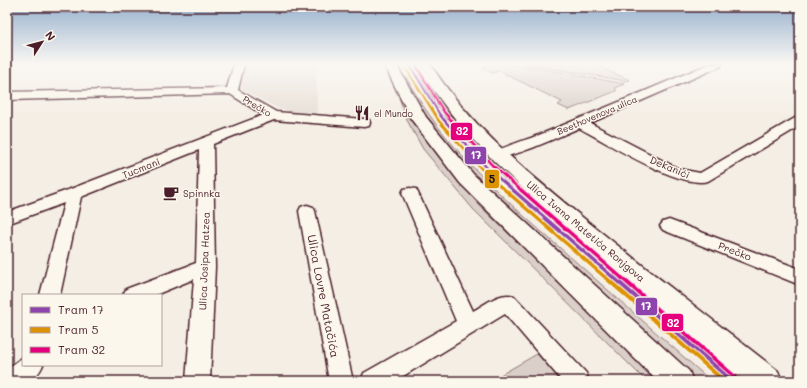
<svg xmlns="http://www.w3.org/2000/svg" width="807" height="388" viewBox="0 0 807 388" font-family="Mali,sans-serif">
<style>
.built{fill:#e7dfd6}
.green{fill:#dbd0c9;stroke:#92787a}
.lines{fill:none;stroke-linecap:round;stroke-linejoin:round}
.minor-casing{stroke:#4a1f2b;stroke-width:3}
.tertiary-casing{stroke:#4a1f2b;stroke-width:3}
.minor{fill:#fbf7ec;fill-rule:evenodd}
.tertiary{fill:#fbf7ec;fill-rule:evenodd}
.tram-1-far3-casing{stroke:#fbf7ec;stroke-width:4}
.tram-1-far2-casing{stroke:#fbf7ec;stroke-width:5}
.tram-1-far1-casing{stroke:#fbf7ec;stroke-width:6}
.tram-1-casing{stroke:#fbf7ec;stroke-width:7}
.tram-2-far3-casing{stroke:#fbf7ec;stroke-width:4}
.tram-2-far2-casing{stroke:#fbf7ec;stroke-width:5}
.tram-2-far1-casing{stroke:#fbf7ec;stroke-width:6}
.tram-2-casing{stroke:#fbf7ec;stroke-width:7}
.tram-3-far3-casing{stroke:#fbf7ec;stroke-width:4}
.tram-3-far2-casing{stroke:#fbf7ec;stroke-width:5}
.tram-3-far1-casing{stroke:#fbf7ec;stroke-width:6}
.tram-3-casing{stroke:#fbf7ec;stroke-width:7}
.tram-1-far3{stroke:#8e44ad;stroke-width:2}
.tram-1-far2{stroke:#8e44ad;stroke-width:2.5}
.tram-1-far1{stroke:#8e44ad;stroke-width:3.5}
.tram-1{stroke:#8e44ad;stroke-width:4}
.tram-2-far3{stroke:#dd9206;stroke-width:2}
.tram-2-far2{stroke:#dd9206;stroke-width:2.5}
.tram-2-far1{stroke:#dd9206;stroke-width:3.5}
.tram-2{stroke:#dd9206;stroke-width:4}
.tram-3-far3{stroke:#e5007d;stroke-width:2}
.tram-3-far2{stroke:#e5007d;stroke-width:2.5}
.tram-3-far1{stroke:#e5007d;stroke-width:3.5}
.tram-3{stroke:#e5007d;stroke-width:4}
.labels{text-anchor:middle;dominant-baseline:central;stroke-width:3;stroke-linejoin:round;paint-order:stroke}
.far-street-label{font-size:9px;fill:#4a1f2b;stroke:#fbf7ec}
.far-poi-label{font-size:9px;fill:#4a1f2b;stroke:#fbf7ec;text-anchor:start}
.street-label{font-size:10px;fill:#4a1f2b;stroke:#fbf7ec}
.poi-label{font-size:10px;fill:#4a1f2b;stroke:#fbf7ec;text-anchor:start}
.near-street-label{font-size:12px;fill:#4a1f2b;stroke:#fbf7ec}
.line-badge{stroke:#fbf7ec;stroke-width:1.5}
.badge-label{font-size:11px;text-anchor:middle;font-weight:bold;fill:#fff}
.pale-badge-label{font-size:11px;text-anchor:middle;font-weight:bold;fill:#111}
</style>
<rect width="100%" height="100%" fill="#f4eee4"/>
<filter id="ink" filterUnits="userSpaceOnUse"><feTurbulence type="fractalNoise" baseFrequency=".025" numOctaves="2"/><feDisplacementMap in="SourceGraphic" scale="8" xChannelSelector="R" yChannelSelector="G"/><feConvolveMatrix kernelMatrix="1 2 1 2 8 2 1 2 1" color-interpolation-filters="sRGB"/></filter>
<g filter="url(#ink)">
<polygon class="built" points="247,64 316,64 317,115 289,111 278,108 243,90 241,84 245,65"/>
<g class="green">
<polygon points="490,64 520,65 625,84 616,87 616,91 569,110 558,105 562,102 499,71 492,73 483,69 486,65"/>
<polygon points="525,64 608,64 599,67 630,80 626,81"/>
<path d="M423,74C454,131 507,176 557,217L554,218L604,260L606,259L754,381H739L528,202L486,162L447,119L417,75Z"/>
<path d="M402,77H406C443,148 509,203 568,255C616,297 663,339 711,381H696L656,347L479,182L432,125L421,109Z"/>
<polygon points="399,98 436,153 479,205 660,381 646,381 473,209 423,149 408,122"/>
<polygon points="537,354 561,381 490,381"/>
</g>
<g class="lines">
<defs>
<g id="minor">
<polygon points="234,64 244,64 238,90 276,112 364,119 369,120 370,123 369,126 364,127 274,120 213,144 215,267 210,381 186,381 194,279 155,295 123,295 126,289 196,263 199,150 81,197 60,295 40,295 64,203 7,224 7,212 68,190 263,115 230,94 7,100 7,92 227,88"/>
<path d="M709,64H722L721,66L590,123L679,169L700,173L795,118L800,117V126L708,181C679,189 608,143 579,128C562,135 509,161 493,157L491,154C494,150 531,138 539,135C596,112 652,88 709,64Z"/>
<path d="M410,188L416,189L418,193L473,311C486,304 500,291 514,296L586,373L589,381H562L505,314L395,381H361L364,373L456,321L402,193L404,189Z"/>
<polygon points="307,205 313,207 315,211 353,381 329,381 299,211 301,207"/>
<polygon points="669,220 800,269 800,285 663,230 660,226 663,222"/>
<path d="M23,357V365H43C35,383 24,381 7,381V369Z"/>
</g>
<g id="tertiary">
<polygon points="384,64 396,64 426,117 474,175 689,371 693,381 657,381 460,183 411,119"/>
<path d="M418,64H430C473,130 527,172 587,221C650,272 714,321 778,371L782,381H744C684,330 625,278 566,226C521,187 475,148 440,99C432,88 423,76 418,64Z"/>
</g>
</defs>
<use href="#minor" class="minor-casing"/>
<use href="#tertiary" class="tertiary-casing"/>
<use href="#minor" class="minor"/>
<use href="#tertiary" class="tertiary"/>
<defs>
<polyline id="tram-1-far3" points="409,64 440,115 445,121"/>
<polyline id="tram-1-far2" points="444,120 488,169 514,191"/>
<polyline id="tram-1-far1" points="513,190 615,279"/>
<polyline id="tram-1" points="614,278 732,381"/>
<polyline id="tram-2-far3" points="405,67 439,121"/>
<polyline id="tram-2-far2" points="438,120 485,173 506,191"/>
<polyline id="tram-2-far1" points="505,190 607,279"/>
<polyline id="tram-2" points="606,278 724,381"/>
<polyline id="tram-3-far3" points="415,64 444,112 452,121"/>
<polyline id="tram-3-far2" points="451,120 492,165 522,191"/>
<polyline id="tram-3-far1" points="521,190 623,279"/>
<polyline id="tram-3" points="622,278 735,377"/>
</defs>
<use href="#tram-1-far3" class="tram-1-far3-casing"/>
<use href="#tram-1-far2" class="tram-1-far2-casing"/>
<use href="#tram-1-far1" class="tram-1-far1-casing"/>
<use href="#tram-1" class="tram-1-casing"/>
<use href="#tram-2-far3" class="tram-2-far3-casing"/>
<use href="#tram-2-far2" class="tram-2-far2-casing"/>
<use href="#tram-2-far1" class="tram-2-far1-casing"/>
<use href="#tram-2" class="tram-2-casing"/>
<use href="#tram-3-far3" class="tram-3-far3-casing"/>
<use href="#tram-3-far2" class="tram-3-far2-casing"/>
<use href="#tram-3-far1" class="tram-3-far1-casing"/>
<use href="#tram-3" class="tram-3-casing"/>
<use href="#tram-1-far3" class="tram-1-far3"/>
<use href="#tram-1-far2" class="tram-1-far2"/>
<use href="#tram-1-far1" class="tram-1-far1"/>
<use href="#tram-1" class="tram-1"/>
<use href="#tram-2-far3" class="tram-2-far3"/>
<use href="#tram-2-far2" class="tram-2-far2"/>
<use href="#tram-2-far1" class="tram-2-far1"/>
<use href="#tram-2" class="tram-2"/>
<use href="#tram-3-far3" class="tram-3-far3"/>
<use href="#tram-3-far2" class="tram-3-far2"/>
<use href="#tram-3-far1" class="tram-3-far1"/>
<use href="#tram-3" class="tram-3"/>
</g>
</g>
<linearGradient id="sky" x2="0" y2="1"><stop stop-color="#95afcd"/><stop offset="0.54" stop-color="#faf7f3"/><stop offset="1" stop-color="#faf7f3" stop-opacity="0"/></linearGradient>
<rect width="807" height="118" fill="url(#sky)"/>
<defs>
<symbol id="restaurant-bare" viewBox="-9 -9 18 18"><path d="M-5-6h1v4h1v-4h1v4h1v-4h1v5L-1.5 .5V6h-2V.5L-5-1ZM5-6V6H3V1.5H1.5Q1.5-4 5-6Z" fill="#4a1f2b" stroke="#fbf7ec" stroke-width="2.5" paint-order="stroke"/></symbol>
<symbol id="cafe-bare" viewBox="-9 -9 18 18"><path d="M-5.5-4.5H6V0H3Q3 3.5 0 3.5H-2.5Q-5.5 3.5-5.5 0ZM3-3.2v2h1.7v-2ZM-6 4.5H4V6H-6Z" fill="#4a1f2b" stroke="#fbf7ec" stroke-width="2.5" paint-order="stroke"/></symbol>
</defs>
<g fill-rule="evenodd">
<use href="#restaurant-bare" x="351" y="102" width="22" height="22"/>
<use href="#cafe-bare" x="160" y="182" width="22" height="22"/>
</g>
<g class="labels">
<g class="far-street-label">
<text transform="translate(257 106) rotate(31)">Prečko</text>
<text transform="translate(597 115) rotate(-23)">Beethovenova ulica</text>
</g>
<g class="far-poi-label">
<text x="374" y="113">el Mundo</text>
</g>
<g class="street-label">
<text transform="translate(670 167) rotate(23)">Dekanići</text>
<text transform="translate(141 168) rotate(-22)">Tucmani</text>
<text transform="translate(586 231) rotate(40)">Ulica Ivana Matetića Ronjgova</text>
<text transform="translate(735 251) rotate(21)">Prečko</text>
<text transform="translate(204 261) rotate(-88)">Ulica Josipa Hatzea</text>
</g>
<g class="poi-label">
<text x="183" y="193">Spinnka</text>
</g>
<g class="near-street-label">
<text transform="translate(324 296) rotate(79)">Ulica Lovre Matačića</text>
</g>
</g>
<g class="line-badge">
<rect x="450" y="122" width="23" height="19" rx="4" fill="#e5007d"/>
<rect x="464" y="146" width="23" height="19" rx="4" fill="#8e44ad"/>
<rect x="484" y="169" width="16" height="20" rx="4" fill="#dd9206"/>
<rect x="635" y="297" width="23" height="19" rx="4" fill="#8e44ad"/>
<rect x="661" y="313" width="23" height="19" rx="4" fill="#e5007d"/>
</g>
<g class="badge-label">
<text x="462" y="135">32</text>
<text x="476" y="159">17</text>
<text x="646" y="310">17</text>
<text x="673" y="327">32</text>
</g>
<g class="pale-badge-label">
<text x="492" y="183">5</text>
</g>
<rect width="807" height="388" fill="none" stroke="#fbf7ec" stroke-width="24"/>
<rect x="12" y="12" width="783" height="364" fill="none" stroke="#4a1f2b" stroke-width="1.5" filter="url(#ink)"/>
<rect x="22" y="294" width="140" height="72" fill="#fbf7ec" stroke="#b4a19f"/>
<rect x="30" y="307" width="20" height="6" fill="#8e44ad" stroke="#b4a19f"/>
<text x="58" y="314" font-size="12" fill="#4a1f2b">Tram 17</text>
<rect x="30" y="327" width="20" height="6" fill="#dd9206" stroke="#b4a19f"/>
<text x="58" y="334" font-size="12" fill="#4a1f2b">Tram 5</text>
<rect x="30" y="347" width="20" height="6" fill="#e5007d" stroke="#b4a19f"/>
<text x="58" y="354" font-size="12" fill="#4a1f2b">Tram 32</text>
<g transform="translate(42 42) rotate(54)" stroke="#fbf7ec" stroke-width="3" paint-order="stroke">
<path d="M0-3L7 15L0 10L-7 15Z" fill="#4a1f2b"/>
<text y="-6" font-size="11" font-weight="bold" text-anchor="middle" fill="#4a1f2b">N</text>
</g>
</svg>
